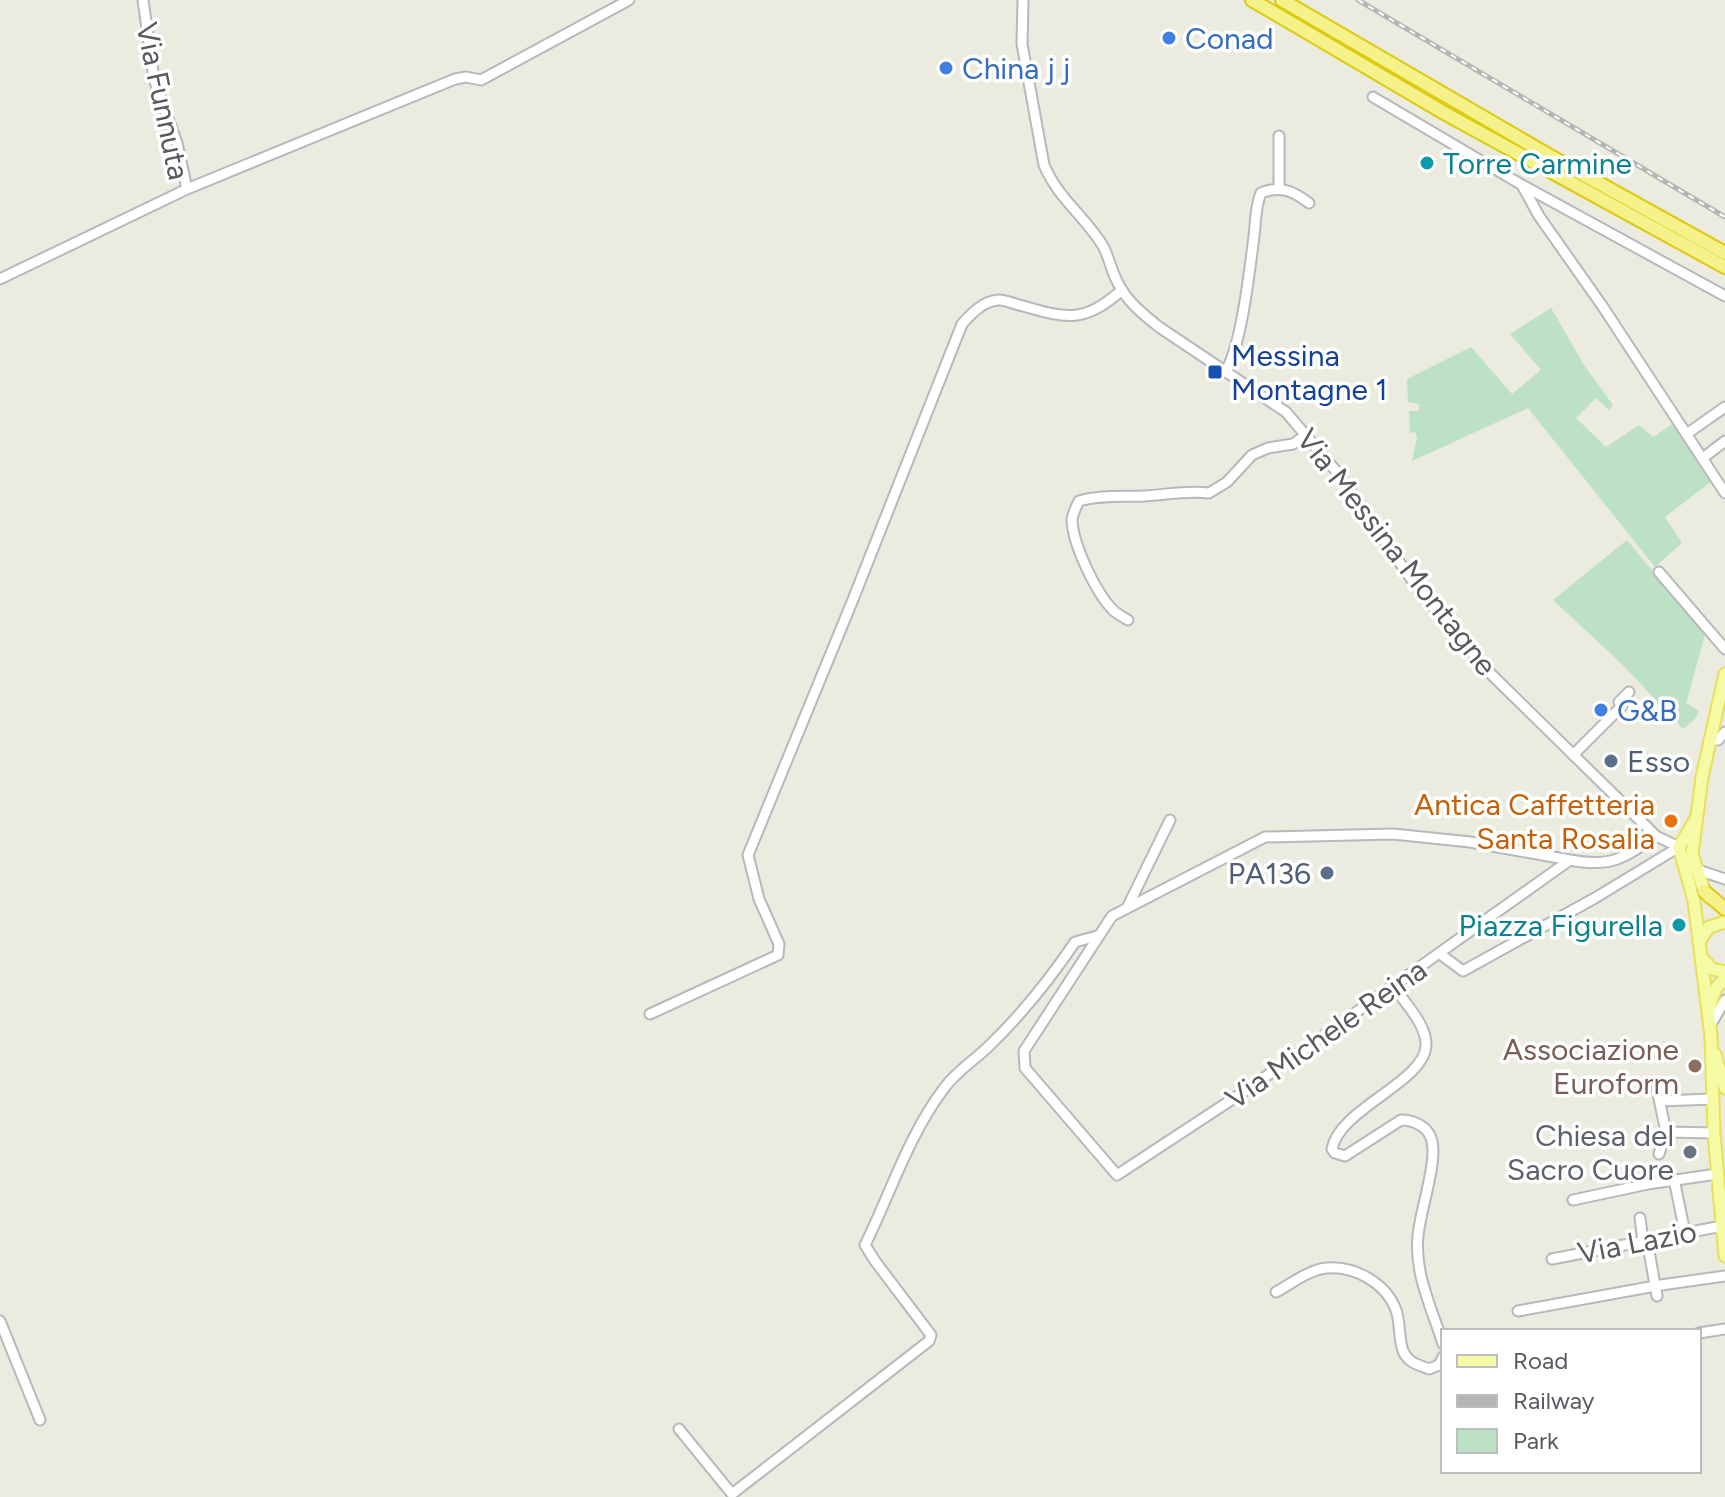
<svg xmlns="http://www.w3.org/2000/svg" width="1725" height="1497" viewBox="0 0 1725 1497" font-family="Figtree,sans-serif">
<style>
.green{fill:#bde1c5}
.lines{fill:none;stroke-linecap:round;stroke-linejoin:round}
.minor-casing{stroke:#b7b8be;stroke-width:13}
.major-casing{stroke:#e8df5b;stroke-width:15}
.highway-casing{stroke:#ddc90d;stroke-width:16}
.minor{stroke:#fff;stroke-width:9}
.major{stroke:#f5faa5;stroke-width:11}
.highway{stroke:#f6f28b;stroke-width:12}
.rail-casing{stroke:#b4b5b5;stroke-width:5}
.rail{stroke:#fff;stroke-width:2;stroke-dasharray:6;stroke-linecap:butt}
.shop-dot{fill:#3f7fe0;stroke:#fff;stroke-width:3}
.culture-dot{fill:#0f9aa8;stroke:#fff;stroke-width:3}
.transit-dot{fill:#1a4fb4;stroke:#fff;stroke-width:3}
.service-dot{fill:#5c6f8a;stroke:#fff;stroke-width:3}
.food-dot{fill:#e8710a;stroke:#fff;stroke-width:3}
.education-dot{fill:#8d6e63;stroke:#fff;stroke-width:3}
.worship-dot{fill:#6b7280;stroke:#fff;stroke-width:3}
.labels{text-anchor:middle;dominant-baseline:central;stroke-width:7;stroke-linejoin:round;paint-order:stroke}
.shop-label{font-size:30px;fill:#366cbe;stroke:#fff;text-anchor:start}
.street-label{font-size:30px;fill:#585a60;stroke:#fff}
.culture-label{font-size:30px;fill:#0d838f;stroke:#fff;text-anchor:start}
.transit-label{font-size:30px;fill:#164399;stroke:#fff;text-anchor:start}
.service-label{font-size:30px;fill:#4e5e75;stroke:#fff;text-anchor:start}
.food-label{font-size:30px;fill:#c56008;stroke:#fff;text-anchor:end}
.education-label{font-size:30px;fill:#785e54;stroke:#fff;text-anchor:end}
.worship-label{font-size:30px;fill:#5b616d;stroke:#fff;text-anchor:end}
</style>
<rect width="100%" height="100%" fill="#ebebdf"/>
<g class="green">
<polygon points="1551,308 1584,365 1613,405 1609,410 1596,398 1576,418 1606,447 1639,425 1653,437 1677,421 1713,480 1665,517 1682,543 1655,567 1528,408 1412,461 1417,438 1415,432 1410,433 1409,411 1419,411 1419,404 1408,402 1407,379 1471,347 1512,394 1541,370 1510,334"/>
<polygon points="1627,540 1705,635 1686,703 1699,711 1695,719 1683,729 1623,665 1553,600"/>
</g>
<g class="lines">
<defs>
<g id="minor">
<path d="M1023,0L1022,44L1044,165C1059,200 1085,216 1103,246C1109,257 1111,270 1117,281C1126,301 1143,314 1159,327L1286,412L1336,471L1419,590L1461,640L1492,675L1656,836L1679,847"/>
<polyline points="1373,97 1522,185 1725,296"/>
<polyline points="1522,185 1539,216 1603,307 1725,493"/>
<polyline points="187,189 455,79 466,77 481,80 629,0"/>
<polyline points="1279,189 1279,136"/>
<polyline points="0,279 187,189 177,143 154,79 143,0"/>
<path d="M1225,372C1241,349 1250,268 1254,236C1256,222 1255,206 1261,193C1280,185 1293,191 1309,203"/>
<polyline points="1688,433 1725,407"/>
<polyline points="1703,458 1725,441"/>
<polyline points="1659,572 1725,649"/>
<path d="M1128,620C1123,617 1117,614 1113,610C1096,593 1072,543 1072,519C1073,513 1076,507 1079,501C1100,495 1122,497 1144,496C1166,495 1186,490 1209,493L1227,482L1252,455L1268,448L1293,444L1306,435"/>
<polyline points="1709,740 1718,740 1725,732"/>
<polyline points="1573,755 1622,706 1619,702 1629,692"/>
<path d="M1570,860L1251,1087L1117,1175L1025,1068L1024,1051L1112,916L1265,837L1393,834L1470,842L1570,860C1611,868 1624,858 1656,836"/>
<polyline points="1695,869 1725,879"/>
<polyline points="1127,908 1170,820"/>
<polyline points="1440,954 1463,971 1595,898 1679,847"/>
<path d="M1394,986C1404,1003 1427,1024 1426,1046C1424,1082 1339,1109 1332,1149L1335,1153L1345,1156L1401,1120C1413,1120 1427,1126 1431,1138C1439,1159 1420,1210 1418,1236C1414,1273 1432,1309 1443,1344"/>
<path d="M650,1014L778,955L779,944L759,899L748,855L852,602L962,324C971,314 983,301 998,300C1005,299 1016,305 1023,306C1068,319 1084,323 1122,290"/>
<polyline points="1711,1024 1725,1000"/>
<polyline points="1657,1089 1666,1132 1659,1154"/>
<polyline points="1660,1101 1713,1099"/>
<polyline points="1666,1132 1714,1133"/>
<polyline points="1674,1179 1685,1233"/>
<polyline points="1573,1200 1648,1184 1717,1174"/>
<polyline points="1640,1218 1643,1241"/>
<polyline points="1647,1240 1657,1296"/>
<polyline points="1552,1259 1722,1226"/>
<path d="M1276,1292C1291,1284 1310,1269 1327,1268C1355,1266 1386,1283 1396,1310C1401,1324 1398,1341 1404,1353C1409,1363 1419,1365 1429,1369L1439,1365L1443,1357"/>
<polyline points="1518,1311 1661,1285 1725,1276"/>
<polyline points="0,1321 40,1420"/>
<polyline points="1699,1333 1725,1329"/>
<path d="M679,1429L732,1494L929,1341L931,1335L875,1261L865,1245C891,1192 909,1134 945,1087C958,1070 975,1060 990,1045C1022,1014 1050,979 1075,942L1097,936"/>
</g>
<g id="major">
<polyline points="1695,820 1679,847 1694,901 1711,1036 1714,1133 1725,1256"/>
<polyline points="1710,898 1704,891 1692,854 1702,777 1725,674"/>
<polyline points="1699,942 1709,927 1725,922"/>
<polyline points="1701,957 1712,969 1725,972"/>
<polyline points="1709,1008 1716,988 1725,978"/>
<polyline points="1715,1054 1725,1088"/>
</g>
<g id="highway">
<polyline points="1252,0 1446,114 1725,267"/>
<polyline points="1282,0 1550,156 1725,253"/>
<polyline points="1704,891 1725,909"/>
</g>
</defs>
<use href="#minor" class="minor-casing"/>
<use href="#major" class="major-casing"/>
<use href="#highway" class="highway-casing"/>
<use href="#minor" class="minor"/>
<use href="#major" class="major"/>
<use href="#highway" class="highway"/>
<defs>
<polyline id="rail" points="1358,0 1725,217"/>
</defs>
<use href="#rail" class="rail-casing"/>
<use href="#rail" class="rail"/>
</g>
<g class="shop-dot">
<circle cx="1169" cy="38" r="8"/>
<circle cx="946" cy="68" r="8"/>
<circle cx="1601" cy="710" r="8"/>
</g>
<g class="culture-dot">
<circle cx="1427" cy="163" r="8"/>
<circle cx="1679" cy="925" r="8"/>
</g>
<rect class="transit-dot" x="1207" y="364" width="16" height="16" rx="4"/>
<g class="service-dot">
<circle cx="1611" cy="761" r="8"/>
<circle cx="1327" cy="873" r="8"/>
</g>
<circle class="food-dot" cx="1671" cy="821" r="8"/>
<circle class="education-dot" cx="1695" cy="1066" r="8"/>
<circle class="worship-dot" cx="1690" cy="1152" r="8"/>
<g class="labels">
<g class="shop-label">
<text x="1185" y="38">Conad</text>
<text x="962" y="68">China j j</text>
<text x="1617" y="710">G&amp;B</text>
</g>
<g class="street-label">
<text transform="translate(163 101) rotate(78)">Via Funnuta</text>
<text transform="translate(1397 552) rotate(52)">Via Messina Montagne</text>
<text transform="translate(1326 1034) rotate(-35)">Via Michele Reina</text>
<text transform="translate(1637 1242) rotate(-11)">Via Lazio</text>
</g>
<g class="culture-label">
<text x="1443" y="163">Torre Carmine</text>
<text x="1663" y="925" text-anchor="end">Piazza Figurella</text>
</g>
<g class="transit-label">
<text x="1231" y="355">Messina<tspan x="1231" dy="34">Montagne 1</tspan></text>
</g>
<g class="service-label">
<text x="1627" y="761">Esso</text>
<text x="1311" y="873" text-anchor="end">PA136</text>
</g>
<g class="food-label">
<text x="1655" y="804">Antica Caffetteria<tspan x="1655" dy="34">Santa Rosalia</tspan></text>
</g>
<g class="education-label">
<text x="1679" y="1049">Associazione<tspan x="1679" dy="34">Euroform</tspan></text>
</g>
<g class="worship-label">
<text x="1674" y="1135">Chiesa del<tspan x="1674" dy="34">Sacro Cuore</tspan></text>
</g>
</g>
<rect x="1441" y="1329" width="260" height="144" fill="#ffffff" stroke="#bcbdbf" stroke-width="2"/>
<rect x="1457" y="1355" width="40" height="12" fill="#f5faa5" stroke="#bcbdbf" stroke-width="2"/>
<text x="1513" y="1369" font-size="24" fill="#585a60">Road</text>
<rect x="1457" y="1395" width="40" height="12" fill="#b4b5b5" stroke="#bcbdbf" stroke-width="2"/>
<text x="1513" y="1409" font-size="24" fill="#585a60">Railway</text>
<rect x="1457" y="1429" width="40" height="24" fill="#bde1c5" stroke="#bcbdbf" stroke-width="2"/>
<text x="1513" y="1449" font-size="24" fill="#585a60">Park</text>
</svg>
